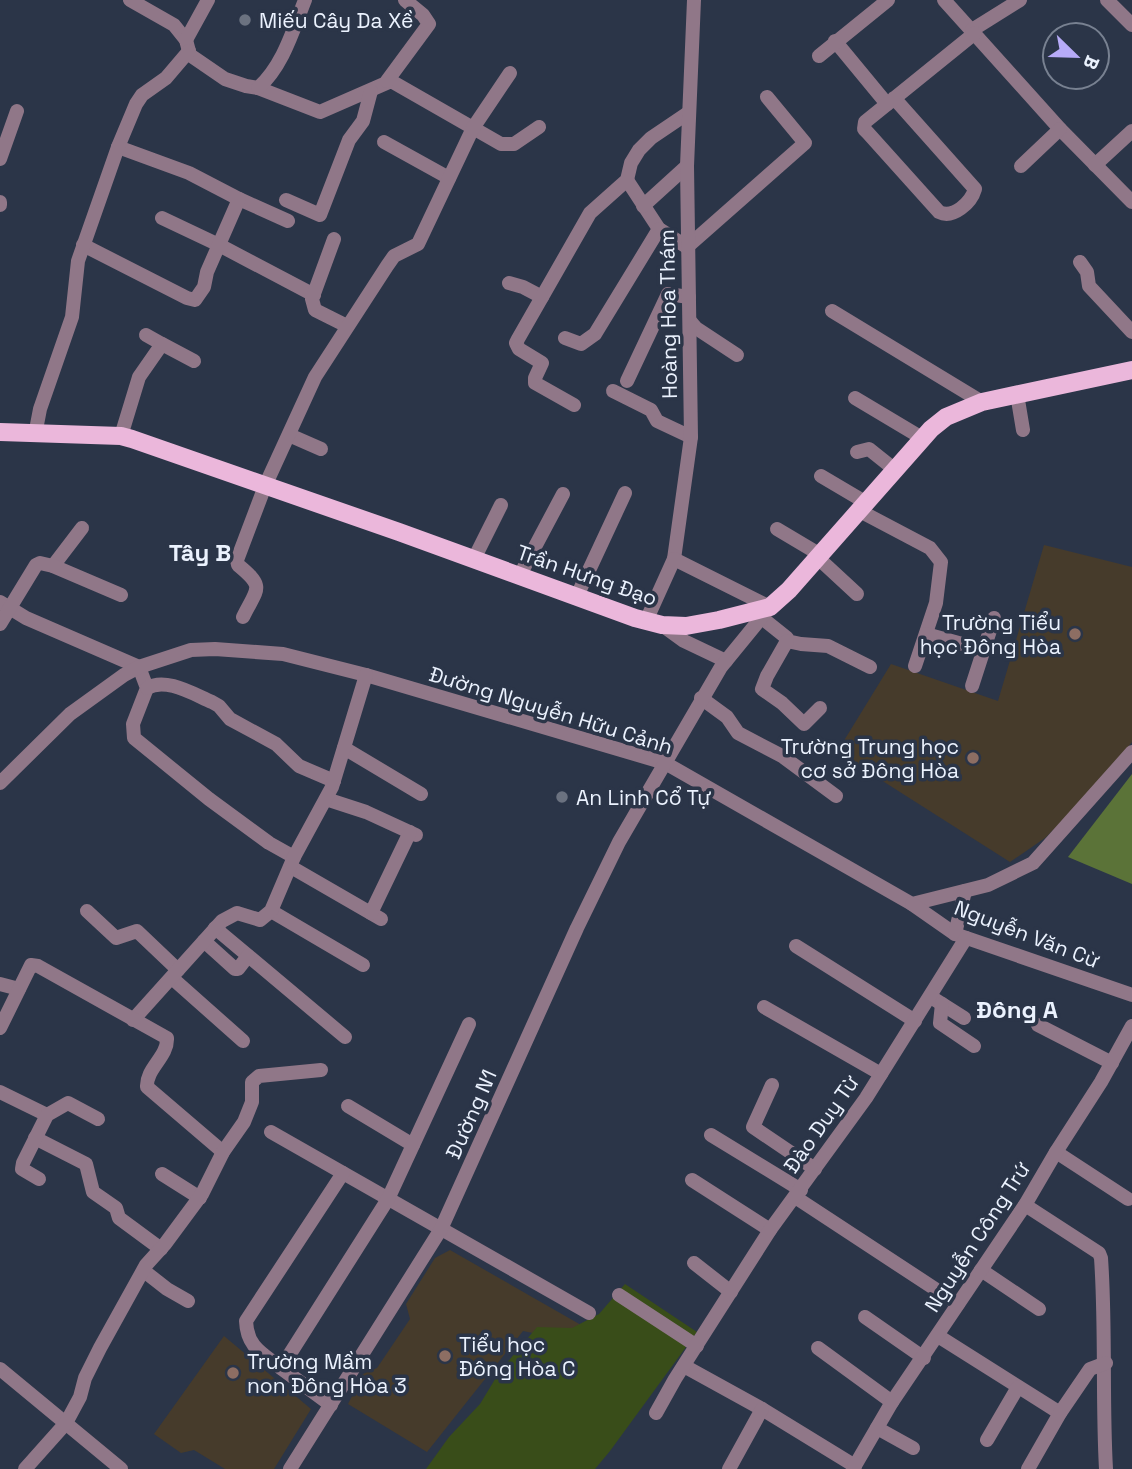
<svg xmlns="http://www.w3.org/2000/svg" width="1132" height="1469" viewBox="0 0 1132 1469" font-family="'Space Grotesk',sans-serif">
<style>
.education{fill:#463b2b}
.green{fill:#394d19}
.forest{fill:#5b7338}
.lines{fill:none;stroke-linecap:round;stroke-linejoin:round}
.minor{stroke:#907788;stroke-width:14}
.major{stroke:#ebb7db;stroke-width:18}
.worship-dot{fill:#6b7280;stroke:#2b3548;stroke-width:2.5}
.education-dot{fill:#8d6e63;stroke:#2b3548;stroke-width:2.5}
.labels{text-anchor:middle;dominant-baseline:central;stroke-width:7;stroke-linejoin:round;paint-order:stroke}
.poi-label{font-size:21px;fill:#ebf2fe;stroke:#2b3548;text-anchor:start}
.street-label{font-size:21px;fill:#ebf2fe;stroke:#2b3548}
.quarter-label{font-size:24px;font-weight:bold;fill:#ebf2fe;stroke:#2b3548}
</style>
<rect width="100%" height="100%" fill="#2b3548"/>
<g class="education">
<polygon points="1044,545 1132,567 1132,742 1094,790 1045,838 1010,862 837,752 891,664 998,701"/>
<polygon points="450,1250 588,1329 581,1343 523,1331 427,1452 348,1404 363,1374 377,1368 410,1319 406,1304 435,1258"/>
<polygon points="224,1336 311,1409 274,1469 225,1469 194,1450 181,1453 154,1434"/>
</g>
<polygon class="green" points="625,1284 697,1332 610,1451 595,1469 426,1469 449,1437 480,1404 500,1371 537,1327 572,1328 599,1314"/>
<polygon class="forest" points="1132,774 1132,884 1068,857"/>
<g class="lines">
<g class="minor">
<polyline points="130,0 174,25 186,40 190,55 225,79 246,86 258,88 320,112 391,81 501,144 514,144 539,127"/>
<polyline points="944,0 1060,129 1132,202"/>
<polyline points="1107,0 1132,25"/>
<polyline points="972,30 1020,0"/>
<polyline points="186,40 208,0"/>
<polyline points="835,41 887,104"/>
<polyline points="819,56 888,0"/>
<polyline points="387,81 429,24 423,15 405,0"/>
<path d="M258,88C283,66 293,30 305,0"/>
<path d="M894,98L975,189C971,203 953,219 939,212L868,133L864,129L865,122L975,33"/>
<polyline points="384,142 449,178"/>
<polyline points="0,159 17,111"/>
<polyline points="1095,165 1132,131"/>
<polyline points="1021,166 1060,129"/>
<polyline points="627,180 659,229 687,247 805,143 767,97"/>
<polyline points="239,199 288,221"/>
<polyline points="286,200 320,215 349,140 363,121 371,91"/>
<polyline points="0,202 0,205"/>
<polyline points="643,206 687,166"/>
<polyline points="162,218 219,245 314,295"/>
<polyline points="334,239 312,299 315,310 347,326"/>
<polyline points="83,245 187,298 195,300 204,287 207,272 239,199 189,173 118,147"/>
<polyline points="1080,262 1087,272 1089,286 1132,332"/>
<polyline points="509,283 523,287 542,297"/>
<polyline points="832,311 982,402"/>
<polyline points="690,321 696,328 737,355"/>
<polyline points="146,335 162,344"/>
<polyline points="565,338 581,344 595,334 659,229"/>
<polyline points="627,381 668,294 689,297"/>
<polyline points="613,391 651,410 657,421 691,437"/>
<polyline points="1017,394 1023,430"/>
<polyline points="855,398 922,438"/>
<polyline points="574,405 535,383 535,378 542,363 519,349 516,343 518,339 590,213 627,180 631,163 639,150 651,138 688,113"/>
<polyline points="35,435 40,409 72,317 78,261 118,147 136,104 142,95 166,78 189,51"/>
<polyline points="289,435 321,449"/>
<polyline points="121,436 139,377 162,344 194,361"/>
<polyline points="857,452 869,449 894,469"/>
<polyline points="821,476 865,502"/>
<polyline points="858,510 930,548 941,562 936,603 915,666"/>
<polyline points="777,529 819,554"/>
<polyline points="817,557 857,594"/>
<polyline points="474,559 501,505"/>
<polyline points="53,566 82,528"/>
<polyline points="520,575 563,494"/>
<polyline points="577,596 625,493"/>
<polyline points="0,602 26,618 139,667 147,688 133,724 134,738 209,799 269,843 294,857"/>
<path d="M243,617C257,588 266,588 238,565L237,560L265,486L315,377L387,266L394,256L418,244L473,128L510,73"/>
<polyline points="762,618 787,638 787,641 801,644 828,646 870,667"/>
<polyline points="646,621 674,559 691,437 687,166 694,0"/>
<polyline points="0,624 36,565 40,563 53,566 121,595"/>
<polyline points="662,625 684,641 726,661"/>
<polyline points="926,634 984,650"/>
<polyline points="787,641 767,676 762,689 782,703 804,724 820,708"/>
<polyline points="972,686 994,618"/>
<path d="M147,688C166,677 193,694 212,702L219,706L230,719L276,744L299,766L334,781"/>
<polyline points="701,698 727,717 738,733 782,756 836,796"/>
<polyline points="344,748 421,794"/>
<polyline points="0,783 70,714 124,675 139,667 191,650 215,649 283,654 366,675 665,763 912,904 988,885 1033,863 1132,752"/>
<polyline points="326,799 366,812 416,835"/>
<polyline points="291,867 381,919"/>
<polyline points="912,904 955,934 1132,995"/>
<polyline points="87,911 116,938 137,931 178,970"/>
<polyline points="271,911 363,965"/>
<polyline points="371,913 410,832"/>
<polyline points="215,928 345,1037"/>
<polyline points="955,934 965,891"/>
<polyline points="204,941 235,969 238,969 248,956"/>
<polyline points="796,946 915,1021"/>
<polyline points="172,978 243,1041"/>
<polyline points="0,984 19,989"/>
<polyline points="934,999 964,1018"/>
<polyline points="942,1004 940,1023 974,1046"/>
<polyline points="764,1007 881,1074"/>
<polyline points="133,1020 222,921 237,913 260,920 271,911 294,857 332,787 366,675"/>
<polyline points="1038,1025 1112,1063"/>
<path d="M0,1028L31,965L38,966L167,1038C168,1057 146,1068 147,1087L223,1152"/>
<polyline points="772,1085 753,1127 815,1169"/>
<polyline points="0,1092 47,1115"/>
<polyline points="348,1106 413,1145"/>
<polyline points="271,1132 589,1313"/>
<polyline points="711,1135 801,1190"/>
<polyline points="35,1138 86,1164 93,1192 116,1208 119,1218 161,1249"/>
<polyline points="1056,1152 1128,1199"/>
<polyline points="162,1174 200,1198"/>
<polyline points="39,1179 22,1169 23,1163 47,1115 68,1103 98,1119"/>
<polyline points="692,1180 770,1230"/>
<polyline points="795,1197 958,1304"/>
<path d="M1025,1205L1099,1253L1101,1258C1106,1329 1102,1399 1106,1469"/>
<polyline points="694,1263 731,1292"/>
<polyline points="981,1270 1039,1309"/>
<polyline points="144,1271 167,1289 188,1301"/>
<polyline points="619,1295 697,1346"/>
<polyline points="865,1317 924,1358"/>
<polyline points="938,1336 1060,1413"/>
<polyline points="818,1348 892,1402"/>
<polyline points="684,1366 762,1409 855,1466"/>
<path d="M281,1368C262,1353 247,1347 246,1321L343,1173"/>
<polyline points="0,1369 121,1469"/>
<polyline points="331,1405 281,1368 388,1199 469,1024"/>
<polyline points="656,1413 675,1379 770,1230 866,1098 966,938"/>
<polyline points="877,1428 913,1448"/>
<polyline points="987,1440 1018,1387"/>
<polyline points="25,1469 66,1423 80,1397 85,1378 100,1348 146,1265 165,1244 202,1194 223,1152 244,1122 252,1102 252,1082 259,1076 321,1070"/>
<polyline points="290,1469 441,1229 577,928 619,842 721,667 770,607 674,559"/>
<polyline points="729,1469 762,1409"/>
<polyline points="853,1469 892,1402 1025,1205 1056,1152 1101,1082 1132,1026"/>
<polyline points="1028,1469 1060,1413 1090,1369 1106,1363"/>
</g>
<polyline class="major" points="0,432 121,436 132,439 399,532 635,618 662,625 686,626 719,620 770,607 789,590 931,429 946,417 982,402 1132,370"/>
</g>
<g class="worship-dot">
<circle cx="245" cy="20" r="7"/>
<circle cx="562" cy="797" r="7"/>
</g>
<g class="education-dot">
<circle cx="1075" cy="634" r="7"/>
<circle cx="973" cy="758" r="7"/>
<circle cx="445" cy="1356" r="7"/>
<circle cx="233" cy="1373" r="7"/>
</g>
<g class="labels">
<g class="poi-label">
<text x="259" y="20">Miếu Cây Da Xề</text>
<text x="1061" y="622" text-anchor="end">Trường Tiểu<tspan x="1061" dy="24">học Đông Hòa</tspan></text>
<text x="959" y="746" text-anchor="end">Trường Trung học<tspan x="959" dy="24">cơ sở Đông Hòa</tspan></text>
<text x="576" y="797">An Linh Cổ Tự</text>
<text x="459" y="1344">Tiểu học<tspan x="459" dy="24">Đông Hòa C</tspan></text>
<text x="247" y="1361">Trường Mầm<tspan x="247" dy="24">non Đông Hòa 3</tspan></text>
</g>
<g class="street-label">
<text transform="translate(668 314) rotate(-91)">Hoàng Hoa Thám</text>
<text transform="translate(587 575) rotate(19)">Trần Hưng Đạo</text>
<text transform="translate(551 710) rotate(17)">Đường Nguyễn Hữu Cảnh</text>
<text transform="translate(1027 934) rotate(21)">Nguyễn Văn Cừ</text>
<text transform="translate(471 1114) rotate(-66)">Đường N1</text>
<text transform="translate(821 1124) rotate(-55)">Đào Duy Từ</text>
<text transform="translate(977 1237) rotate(-57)">Nguyễn Công Trứ</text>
</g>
<g class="quarter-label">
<text x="200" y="552">Tây B</text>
<text x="1017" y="1009">Đông A</text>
</g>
</g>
<g transform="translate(1076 56) rotate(113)"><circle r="33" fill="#2b3548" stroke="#788191" stroke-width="2"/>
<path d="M0-5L12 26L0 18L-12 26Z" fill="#b7abf8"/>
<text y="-10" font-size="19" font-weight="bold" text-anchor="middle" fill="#ebf2fe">B</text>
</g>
</svg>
